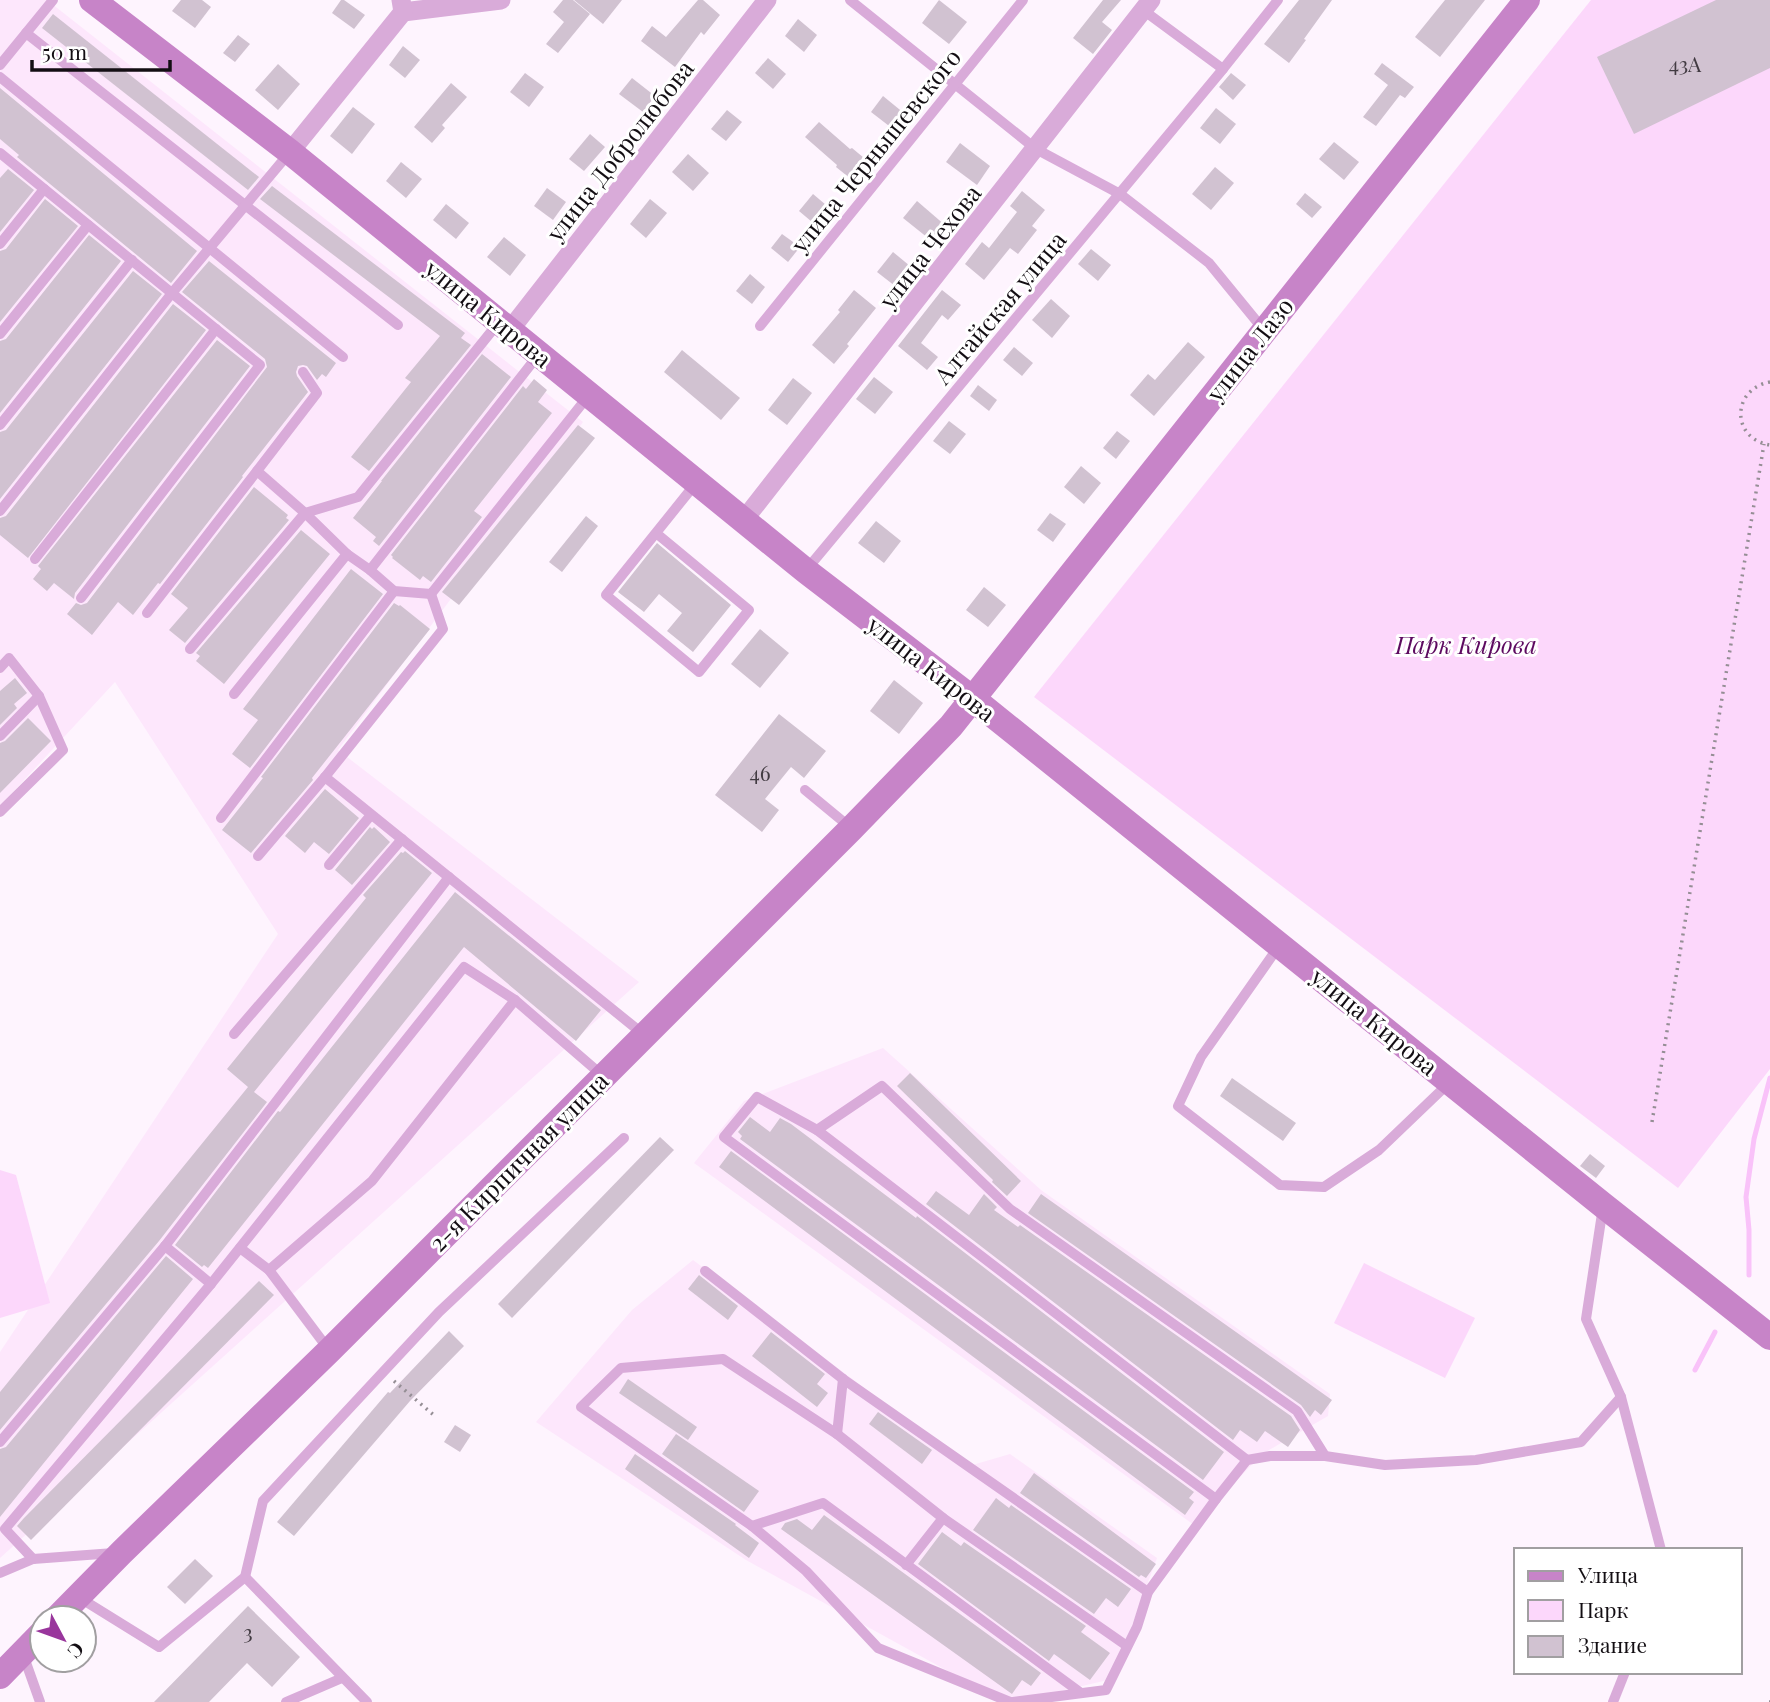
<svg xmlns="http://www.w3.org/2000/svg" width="1770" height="1702" viewBox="0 0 1770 1702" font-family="'Playfair Display',serif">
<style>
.built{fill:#fde7fc}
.green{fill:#fcd7fb}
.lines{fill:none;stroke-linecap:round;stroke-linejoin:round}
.stream{stroke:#f9c2f9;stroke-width:5}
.building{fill:#d1c2d1}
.path{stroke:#958e95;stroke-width:3.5;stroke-dasharray:2 5;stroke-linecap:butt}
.lane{stroke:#d9abd9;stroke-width:10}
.street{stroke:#d9abd9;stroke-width:19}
.secondary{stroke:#c784c8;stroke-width:26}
.labels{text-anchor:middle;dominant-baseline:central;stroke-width:6;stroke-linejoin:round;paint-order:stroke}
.number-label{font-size:21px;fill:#423b42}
.street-label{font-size:24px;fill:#130e13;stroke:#fff}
.park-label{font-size:24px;font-style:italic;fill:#5d0a60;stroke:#fff}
</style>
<rect width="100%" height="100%" fill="#fef4fe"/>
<g class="built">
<polygon points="0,0 47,0 583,422 338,750 639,982 0,1558 0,1352 278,934 115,682 0,806"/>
<polygon points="883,1048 1041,1190 1330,1394 1328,1416 1262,1454 1194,1525 694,1163 744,1101"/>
<polygon points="693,1260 969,1466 1010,1454 1157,1558 1112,1679 1014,1702 1004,1702 746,1560 536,1422 632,1310"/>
</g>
<g class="green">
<polygon points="1591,0 1770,0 1770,1069 1678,1188 1034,697"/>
<polygon points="0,1170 16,1175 50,1303 0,1318"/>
<polygon points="1364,1263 1475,1318 1445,1378 1334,1323"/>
</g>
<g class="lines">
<g class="stream">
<polyline points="1749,1275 1749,1230 1746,1197 1754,1139 1770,1078"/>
<polyline points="1695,1370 1715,1332"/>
</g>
</g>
<g class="building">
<polygon points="181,0 202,0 211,7 195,28 172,11"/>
<polygon points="341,0 344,0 365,15 354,29 332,13"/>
<polygon points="563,0 573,0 590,14 558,53 546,44 564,22 553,12"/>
<polygon points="574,0 622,0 603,24"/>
<polygon points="698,0 703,0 720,15 704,35 701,32 675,67 641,41 652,26 666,37"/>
<polygon points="939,0 967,22 949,44 922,23"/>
<polygon points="1103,0 1121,0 1102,22 1112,30 1093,54 1073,38"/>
<polygon points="1299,0 1332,0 1304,39 1306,40 1289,63 1264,44"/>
<polygon points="1445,0 1485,0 1440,57 1415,37"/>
<polygon points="1716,0 1770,0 1770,68 1634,134 1597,57"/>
<polygon points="53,14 259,177 248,190 42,28"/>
<polygon points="798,19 817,35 804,52 785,36"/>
<polygon points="238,35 250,44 235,62 223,53"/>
<polygon points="403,46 420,60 405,78 389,65"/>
<polygon points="768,58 786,74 773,89 755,73"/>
<polygon points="1382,63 1414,87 1405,98 1400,95 1376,126 1363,117 1388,85 1374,74"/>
<polygon points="278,64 300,84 278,110 255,90"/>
<polygon points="525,73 544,87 529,107 510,92"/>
<polygon points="1231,73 1246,85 1233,100 1219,87"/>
<polygon points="632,78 655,96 643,112 619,94"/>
<polygon points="451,83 467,97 442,125 445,128 432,143 414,127"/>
<polygon points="0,88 197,251 171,283 17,157 19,155 0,139"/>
<polygon points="883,96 905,114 893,129 871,112"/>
<polygon points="353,107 375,124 352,154 330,136"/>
<polygon points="1216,108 1236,124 1220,144 1200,128"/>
<polygon points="727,110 742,122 726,141 711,129"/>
<polygon points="819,122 850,149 852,148 876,168 861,187 836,167 837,165 805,137"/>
<polygon points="590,134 605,147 584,171 569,159"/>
<polygon points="1334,142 1359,162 1344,180 1319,159"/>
<polygon points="960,143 990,166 977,185 946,162"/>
<polygon points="688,154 709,173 693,191 672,172"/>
<polygon points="401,162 422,179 406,198 386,181"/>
<polygon points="1215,167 1234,183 1211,210 1192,194"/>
<polygon points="8,169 34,190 0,232 0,178"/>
<polygon points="272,186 465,333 461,338 471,345 369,471 351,457 411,382 405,378 440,336 260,199"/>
<polygon points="547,188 566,202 553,220 534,206"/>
<polygon points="1022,191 1045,210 1032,226 1037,230 1018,254 1010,248 984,280 965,264 982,242 989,248 1017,212 1010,206"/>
<polygon points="1305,193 1322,207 1312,218 1296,204"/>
<polygon points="813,194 832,210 818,227 799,211"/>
<polygon points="45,199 78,226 0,322 0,251 6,249"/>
<polygon points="650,199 667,213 646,238 630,224"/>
<polygon points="917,201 946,226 933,242 903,218"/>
<polygon points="446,204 469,223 456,239 433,220"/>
<polygon points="782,234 800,247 788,262 771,248"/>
<polygon points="89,235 121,261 0,413 0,341 6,339"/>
<polygon points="504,237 526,255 510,276 487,257"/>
<polygon points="1091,249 1111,265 1098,281 1078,264"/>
<polygon points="893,252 910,266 895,286 877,272"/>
<polygon points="209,261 336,363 326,377 322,374 317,380 307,366 303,365 298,366 296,372 297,376 308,392 242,476 243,477 160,584 158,583 133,615 118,602 92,635 67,614 76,603 81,605 87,603 267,367 265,359 182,292"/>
<polygon points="133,271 162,294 0,499 0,432 6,430"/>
<polygon points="750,274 765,287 752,304 736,291"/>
<polygon points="854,290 876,308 847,344 849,346 834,364 812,345 840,312 838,310"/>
<polygon points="942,290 961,305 948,320 942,315 921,343 938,357 927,370 898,346"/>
<polygon points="1051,299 1070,316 1052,338 1032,320"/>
<polygon points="173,304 206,330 28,558 0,535 0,518 6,516"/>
<polygon points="217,340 250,366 75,593 74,599 54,583 47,591 33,579 41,569 38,566"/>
<polygon points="1188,342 1205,357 1154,416 1130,395 1148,374 1155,380"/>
<polygon points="1014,347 1033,363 1022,376 1003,360"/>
<polygon points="682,350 740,398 721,420 664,372"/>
<polygon points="482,354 511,377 379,546 373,541 376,537 353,518 382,481 381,481"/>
<polygon points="874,377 893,392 875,414 856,399"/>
<polygon points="793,378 812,393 787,425 768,410"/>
<polygon points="534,379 547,390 538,402 552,413 474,511 482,517 431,582 423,576 420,580 392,558 393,557 391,555 523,386 526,389"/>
<polygon points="978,385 997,400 989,411 970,396"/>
<polygon points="949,421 966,434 950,454 933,441"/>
<polygon points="578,425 595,438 459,605 442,592"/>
<polygon points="1117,431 1130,441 1116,459 1103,448"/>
<polygon points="1081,466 1101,483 1084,504 1064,487"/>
<polygon points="254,487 288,515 286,518 289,520 185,643 169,630 188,608 171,594"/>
<polygon points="1050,513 1066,524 1053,542 1037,530"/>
<polygon points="586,516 598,526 562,572 549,562"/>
<polygon points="876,521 901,541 884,563 858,543"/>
<polygon points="301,530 330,554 224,684 196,661 200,656 196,653"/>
<polygon points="657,543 731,605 693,652 667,631 682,613 659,594 644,612 618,592"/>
<polygon points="351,569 383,594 250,768 232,754 258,720 243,709"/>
<polygon points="984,587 1006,605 988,627 966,610"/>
<polygon points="394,603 399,606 400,605 430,629 312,778 313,780 251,853 222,830 263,778 261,777"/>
<polygon points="760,629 789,653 760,688 731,664"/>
<polygon points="15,678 27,693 14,704 17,708 0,725 0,691"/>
<polygon points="894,680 923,703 899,734 870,711"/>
<polygon points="779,714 826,751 804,778 791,767 765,799 779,810 762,832 715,795"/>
<polygon points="28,718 51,741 0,793 0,743 5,741"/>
<polygon points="325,789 359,818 329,854 314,842 305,853 285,836"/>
<polygon points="370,827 372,829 374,827 390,842 352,885 335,870"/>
<polygon points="405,851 432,873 254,1092 267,1102 159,1241 0,1430 0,1392 248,1087 227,1069 366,898 363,895 401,852 403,853"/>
<polygon points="455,892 601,1010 576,1041 464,947 208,1268 204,1265 202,1267 175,1245 278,1111 280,1112"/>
<polygon points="910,1073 1021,1181 1007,1196 992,1182 993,1180 897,1086"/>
<polygon points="1232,1078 1296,1123 1283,1141 1220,1096"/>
<polygon points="750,1117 770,1132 780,1118 791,1124 916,1218 917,1216 1224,1452 1203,1480 740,1139 742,1136 738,1132"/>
<polygon points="660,1137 674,1150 512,1318 498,1304"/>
<polygon points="731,1151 1194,1492 1189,1498 1194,1502 1185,1515 719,1167"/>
<polygon points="1590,1154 1605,1166 1596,1178 1580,1166"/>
<polygon points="936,1191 969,1215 984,1194 997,1207 994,1210 1018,1227 1020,1225 1291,1416 1300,1430 1288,1447 1265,1431 1257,1442 1240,1430 1233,1440 926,1204"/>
<polygon points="1041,1194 1332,1400 1321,1415 1315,1410 1310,1417 1301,1405 1028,1213"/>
<polygon points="166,1256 193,1279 0,1517 0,1449 6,1447"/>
<polygon points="699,1275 738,1306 728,1320 688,1289"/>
<polygon points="259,1281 274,1295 31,1540 17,1526 24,1518"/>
<polygon points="449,1331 464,1346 410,1401 294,1536 277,1522 388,1392 390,1393"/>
<polygon points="771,1332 825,1374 817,1384 828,1393 817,1407 752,1356"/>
<polygon points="628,1379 697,1427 688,1440 619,1393"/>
<polygon points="878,1412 932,1450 922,1464 869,1424"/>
<polygon points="455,1425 471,1435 460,1452 444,1442"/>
<polygon points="676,1434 759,1491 744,1512 662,1454"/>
<polygon points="635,1454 736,1524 735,1525 759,1543 749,1558 625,1469"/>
<polygon points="1034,1473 1156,1564 1146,1578 1141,1575 1139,1577 1020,1493"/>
<polygon points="996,1498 1009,1508 1011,1505 1131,1589 1118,1607 1106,1598 1094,1614 973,1530"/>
<polygon points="824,1515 1041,1673 1031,1686 1022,1680 1012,1694 781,1529 785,1523 797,1519 812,1530"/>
<polygon points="942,1532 961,1546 964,1542 1086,1626 1081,1632 1110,1653 1090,1680 1054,1654 1049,1661 918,1564"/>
<polygon points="195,1559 213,1576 185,1604 167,1587"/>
<polygon points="248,1606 300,1657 272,1687 247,1663 209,1702 154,1702"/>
</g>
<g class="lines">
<g class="path">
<path d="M1770,382C1731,389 1731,439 1770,445"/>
<polyline points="1652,1122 1764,444"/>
<polyline points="394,1381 436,1417"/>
<polyline points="1769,1702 1770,1702"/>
</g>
<g class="lane">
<polyline points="850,0 1036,149 1120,194 1209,263 1263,329"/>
<polyline points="1143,10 1223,69 1278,0"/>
<polyline points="26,33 398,325"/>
<polyline points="0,65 53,0"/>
<polyline points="0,77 343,357"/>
<polyline points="0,153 260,365 81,598"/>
<polyline points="0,244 44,189"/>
<polyline points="760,326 1023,0"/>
<polyline points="0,334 88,225"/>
<polyline points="303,372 317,393 257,471 305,513 347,554 370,570 394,591 431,594 589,395"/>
<polyline points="0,425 132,260"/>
<polyline points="0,511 172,293 290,152"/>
<polyline points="656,533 749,610 699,672 606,595 696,483"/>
<polyline points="35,559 216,329"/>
<polyline points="807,569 1223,69"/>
<polyline points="370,570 539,354"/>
<polyline points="147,613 257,471"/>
<polyline points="190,649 305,513 358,497 499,322"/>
<polyline points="0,668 9,658 39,696 63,750 0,812"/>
<polyline points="234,694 347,554"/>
<polyline points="0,736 39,696"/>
<polyline points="325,777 643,1034"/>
<polyline points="805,790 851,828"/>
<polyline points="221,818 394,591"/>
<polyline points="258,856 325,777 443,629 431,594"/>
<polyline points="329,865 371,815"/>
<polyline points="1279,946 1201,1057 1178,1106 1280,1185 1324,1187 1379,1150 1450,1082"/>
<polyline points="234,1034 402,839"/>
<polyline points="817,1130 882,1086 1010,1209 1297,1411 1325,1456"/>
<polyline points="1603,1207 1586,1319 1621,1397 1661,1550"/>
<polyline points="165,1246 211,1284"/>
<polyline points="240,1248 269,1270 329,1350"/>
<polyline points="269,1270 372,1181 515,1000"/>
<polyline points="705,1271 843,1379 1148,1592"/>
<polyline points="837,1434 843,1379"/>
<polyline points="0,1442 165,1246 449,877"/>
<polyline points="1216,1499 724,1137 757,1097 817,1130 1247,1460"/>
<polyline points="943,1518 1127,1646"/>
<polyline points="752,1526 823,1503 1081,1693"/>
<polyline points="33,1559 5,1529 211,1284 464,967 515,1000 603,1076"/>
<polyline points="906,1565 943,1518 837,1434 723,1359 621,1368 581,1407 752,1526 806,1571 878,1648 1010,1702"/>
<polyline points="0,1573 33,1559 114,1553"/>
<polyline points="245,1577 367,1702"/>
<polyline points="80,1598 159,1647 245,1577 263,1501 439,1312 624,1138"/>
<polyline points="24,1657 40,1702"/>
<polyline points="286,1702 342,1678"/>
<polyline points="1013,1702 1106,1690 1137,1627 1148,1592 1216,1499 1247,1460 1270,1456 1325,1456 1385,1465 1476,1460 1581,1442 1621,1397"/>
<polyline points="1613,1702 1625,1672"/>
</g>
<g class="street">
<polyline points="403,12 501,0"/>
<polyline points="290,152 403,12 401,0"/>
<polyline points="510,330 767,0"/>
<polyline points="743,521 1151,0"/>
</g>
<g class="secondary">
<polyline points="92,0 290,152 806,571 973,699 1604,1206 1770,1337"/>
<polyline points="57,1618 122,1552 329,1351 851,829 951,726 1527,0"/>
<polyline points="0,1676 42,1633"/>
</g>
</g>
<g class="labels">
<g class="number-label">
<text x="1685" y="63">43А</text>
<text x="760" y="772">46</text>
<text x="248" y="1631">3</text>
</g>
<g class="street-label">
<text transform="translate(619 150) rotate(-52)">улица Добролюбова</text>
<text transform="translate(875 150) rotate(-51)">улица Чернышевского</text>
<text transform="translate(929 246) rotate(-52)">улица Чехова</text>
<text transform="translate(999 307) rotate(-50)">Алтайская улица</text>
<text transform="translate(489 313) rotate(39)">улица Кирова</text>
<text transform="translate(1249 349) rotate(-52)">улица Лазо</text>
<text transform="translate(932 668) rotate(38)">улица Кирова</text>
<text transform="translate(1375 1021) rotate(39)">улица Кирова</text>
<text transform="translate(518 1161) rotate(-45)">2-я Кирпичная улица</text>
</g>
<g class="park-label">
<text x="1466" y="644">Парк Кирова</text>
</g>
</g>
<rect x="1514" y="1548" width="228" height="126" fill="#ffffff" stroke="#a19fa1" stroke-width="2"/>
<rect x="1528" y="1571" width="35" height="10" fill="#c784c8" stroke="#a19fa1" stroke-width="2"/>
<text x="1578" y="1583" font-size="21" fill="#130e13">Улица</text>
<rect x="1528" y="1600" width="35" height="21" fill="#fcd7fb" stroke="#a19fa1" stroke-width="2"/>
<text x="1578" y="1618" font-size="21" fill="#130e13">Парк</text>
<rect x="1528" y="1636" width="35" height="21" fill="#d1c2d1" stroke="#a19fa1" stroke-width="2"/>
<text x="1578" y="1653" font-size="21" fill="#130e13">Здание</text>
<g transform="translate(63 1639) rotate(131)"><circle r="33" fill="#ffffff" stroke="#a19fa1" stroke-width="2"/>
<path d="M0-5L12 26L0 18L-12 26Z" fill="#99369c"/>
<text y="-10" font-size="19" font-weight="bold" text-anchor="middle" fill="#130e13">С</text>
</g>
<path d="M32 60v10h138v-10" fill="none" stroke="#130e13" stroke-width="3.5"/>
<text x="42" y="60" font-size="21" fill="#130e13" stroke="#ffffff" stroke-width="5" paint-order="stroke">50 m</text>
</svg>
